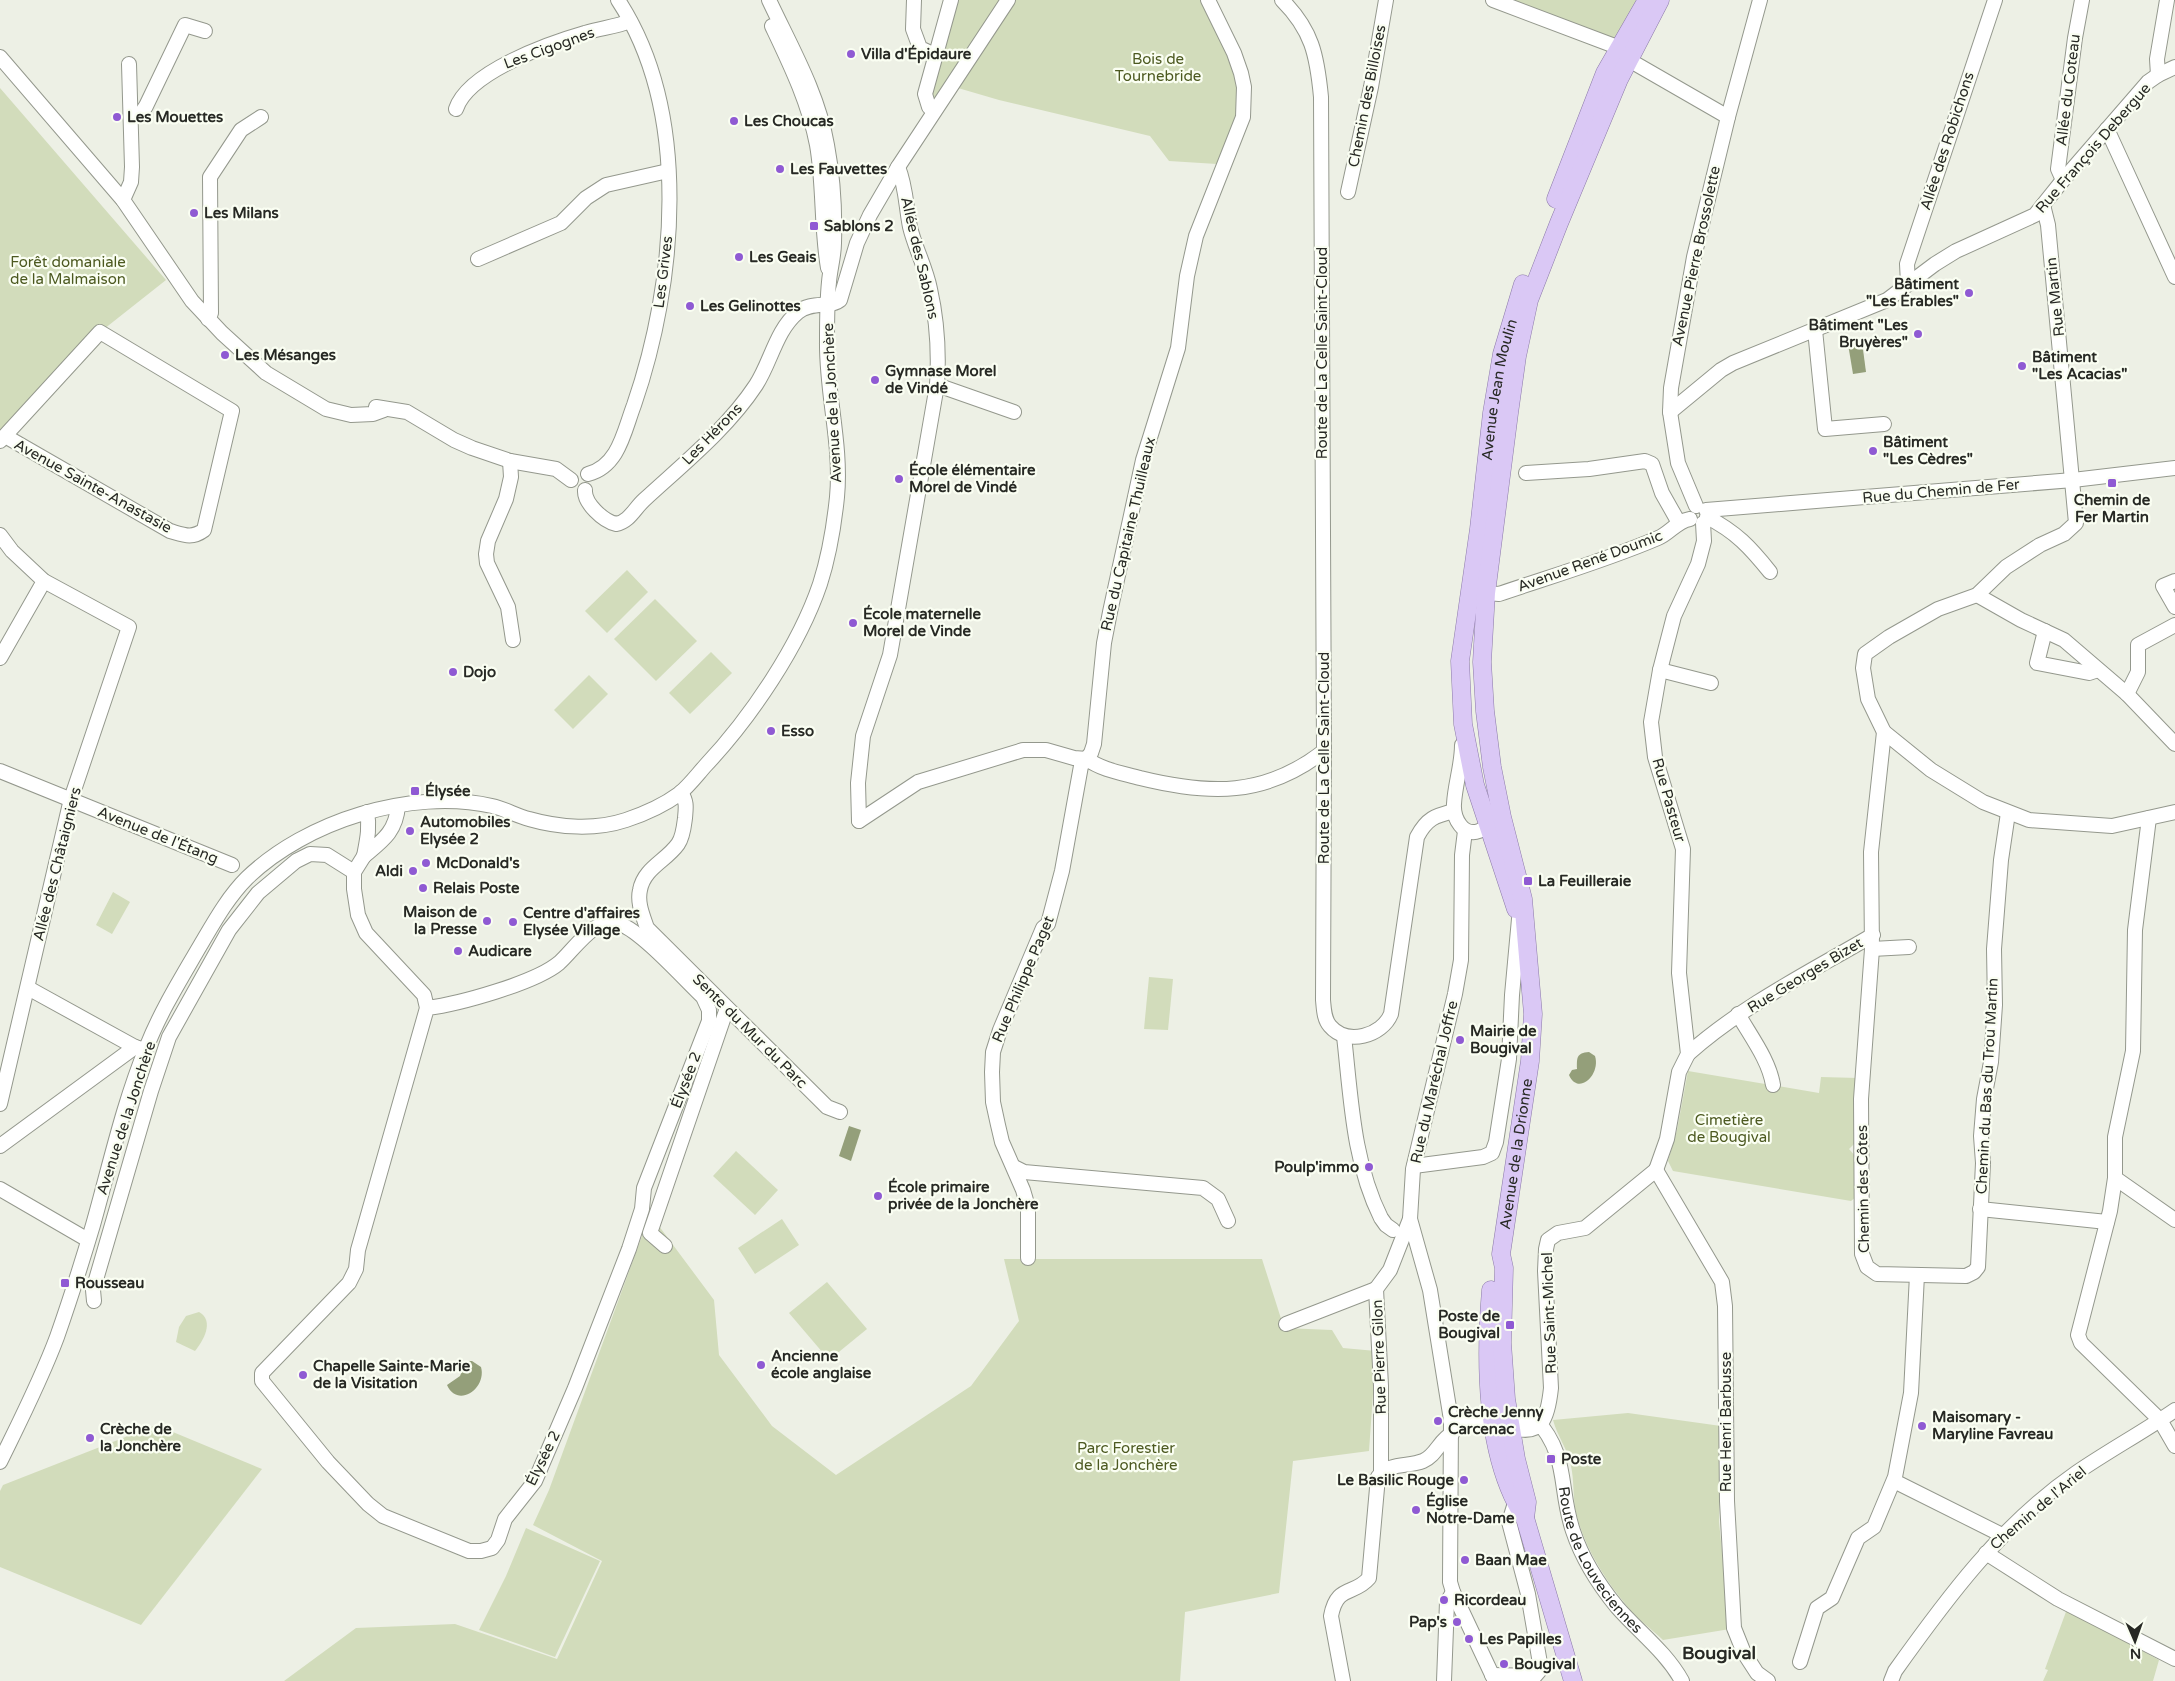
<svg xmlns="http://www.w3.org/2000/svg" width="2175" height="1681" viewBox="0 0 2175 1681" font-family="'Varela Round',sans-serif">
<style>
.green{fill:#d2dcbb}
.water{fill:#949f7a}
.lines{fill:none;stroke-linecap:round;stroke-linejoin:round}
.minor-casing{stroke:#94988d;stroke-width:16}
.major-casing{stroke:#8b79a8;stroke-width:19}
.minor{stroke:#fff;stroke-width:14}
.major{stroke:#dac8f5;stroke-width:18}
.poi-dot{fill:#8f5ad3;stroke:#fafef2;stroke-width:2}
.labels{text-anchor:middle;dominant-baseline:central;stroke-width:4.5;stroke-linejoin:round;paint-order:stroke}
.street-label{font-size:15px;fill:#272924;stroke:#fafef2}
.poi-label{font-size:15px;font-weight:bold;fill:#272924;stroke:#fafef2;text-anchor:start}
.park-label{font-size:15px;fill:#4c5920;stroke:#fafef2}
.quarter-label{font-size:18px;font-weight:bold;fill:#272924;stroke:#fafef2}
</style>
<rect width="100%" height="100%" fill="#edf0e5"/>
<g class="green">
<polygon points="956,0 1002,0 937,102 929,96"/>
<path d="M1016,0H1203C1217,32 1238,66 1237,102C1237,119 1224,148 1217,164L1169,161L1150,136L999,100L958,88Z"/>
<polygon points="1504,0 1638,0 1617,39"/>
<polygon points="0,88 166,280 104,329 0,434"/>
<polygon points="627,570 648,592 607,633 585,611"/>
<polygon points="655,599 697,641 656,681 614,639"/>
<polygon points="711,652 732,673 690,714 669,693"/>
<polygon points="589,675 608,694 573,729 554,710"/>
<polygon points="113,892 130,902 112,934 96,925"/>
<polygon points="1149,977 1173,979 1168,1030 1144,1029"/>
<polygon points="1688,1071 1819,1093 1821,1077 1858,1078 1856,1142 1849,1149 1856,1157 1857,1196 1851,1201 1673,1171 1668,1161 1677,1130"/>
<polygon points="736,1151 778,1190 755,1215 713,1176"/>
<polygon points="650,1214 714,1300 719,1355 772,1426 836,1475 971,1386 1019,1321 1004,1259 1262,1259 1284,1328 1332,1330 1343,1348 1376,1351 1369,1451 1293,1461 1279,1593 1185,1612 1180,1681 284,1681 356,1628 455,1624 557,1659 602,1561 533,1525 549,1490"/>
<polygon points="782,1219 799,1245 755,1274 738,1248"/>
<polygon points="827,1282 867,1329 829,1360 789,1313"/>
<path d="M199,1312C215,1321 203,1341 195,1351L176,1342L179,1327L186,1316Z"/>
<path d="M1628,1413L1721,1426L1719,1522L1730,1629L1663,1640C1651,1629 1637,1618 1627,1606C1604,1579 1582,1543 1575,1508C1573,1494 1574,1480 1571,1466C1568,1449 1557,1436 1553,1420Z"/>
<polygon points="156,1425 262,1469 141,1625 0,1567 0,1491 3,1485"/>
<polygon points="526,1528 600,1561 555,1657 479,1630 506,1576"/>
<polygon points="2067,1609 2159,1660 2153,1681 2043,1681 2048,1670 2045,1669"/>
</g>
<g class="water">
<polygon points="1862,342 1866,372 1853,374 1848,344"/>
<path d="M1589,1052L1595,1056C1601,1075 1578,1096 1569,1075L1572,1070L1577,1069C1577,1058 1576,1053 1589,1052Z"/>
<polygon points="849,1126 861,1130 851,1161 839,1156"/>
<path d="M466,1361H472L481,1367C487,1388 458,1409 447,1385L460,1376Z"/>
</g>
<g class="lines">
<defs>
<g id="minor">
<polyline points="914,0 913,29 920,48 935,55"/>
<path d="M1282,0C1312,30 1317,55 1321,97L1324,751L1323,1000C1324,1010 1324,1019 1330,1026C1347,1046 1382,1036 1391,1014L1417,837C1427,818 1435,816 1454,811"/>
<polyline points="1493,0 1620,48"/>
<path d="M772,26C790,64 809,103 817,145C824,185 821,227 828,268"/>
<polyline points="0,57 123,200 192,301 222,333 266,373 326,409 351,415 373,414 384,410"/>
<polyline points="1629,60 1728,117 1694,257 1671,388 1670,412 1678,463 1696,506"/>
<polyline points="2158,75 2157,59 2167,0"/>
<path d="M456,109C468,72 550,43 585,33C600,28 616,27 630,21"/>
<polyline points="934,111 929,107 925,94 951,0"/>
<polyline points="1728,117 1760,0"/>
<polyline points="131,119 142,112 146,106 185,25 205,31"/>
<polyline points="2107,129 2175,277"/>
<polyline points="2063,180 2058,169 2075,38 2082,0"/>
<polyline points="1348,192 1371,87 1386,0"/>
<polyline points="123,200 131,182 132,167 129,64"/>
<polyline points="2043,205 2048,225 2076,523 2064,534 2040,545 2006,567 1977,595 1938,609 1889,637 1865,654 1863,668 1868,699 1884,732 1931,770 1983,802 2029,820 2112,826 2175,812"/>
<polyline points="478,259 561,223 586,198 606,185 668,171"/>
<polyline points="1908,283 1907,264 1995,0"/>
<polyline points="208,319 211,313 210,177 241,130 261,117"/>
<polyline points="1815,330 1825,429 1884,424"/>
<polyline points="937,385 1014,412"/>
<polyline points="376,407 407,412 454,440 472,448 510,461 556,469 571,480"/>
<polyline points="1670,412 1721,370 1733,363 1887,300 1935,264 1956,251 2035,215 2063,180 2148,82 2158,75 2175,67"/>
<path d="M0,441L100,332L232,411L204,530C192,539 184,535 170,531L5,436"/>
<polyline points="510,461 511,477 506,499 488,541 486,554 487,563 508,607 513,640"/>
<polyline points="1526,473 1589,469 1645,461 1652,464 1662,493 1679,523"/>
<path d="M588,474C619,466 624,431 634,405C676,283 692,113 618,0"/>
<path d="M585,490C584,503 603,521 616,524C629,522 635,508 644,500C683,464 727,429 756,385C771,362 776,330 798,312C811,301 831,308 840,300L857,243L870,215L898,167L1008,0"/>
<polyline points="1706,510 2073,480 2175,468"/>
<path d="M1707,517C1736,532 1750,547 1770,572"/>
<polyline points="0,535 12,551 44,581 129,627 71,799 0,1104"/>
<polyline points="2175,581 2163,586 2175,607"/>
<path d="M1486,593L1499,594C1552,576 1607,560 1658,538C1670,533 1677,521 1690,519"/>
<polyline points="1977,595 2021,620 2064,640 2127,694 2175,744"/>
<polyline points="2045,631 2037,663 2089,673 2098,670"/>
<polyline points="0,658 44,581"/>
<polyline points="1660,670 1711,683"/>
<polyline points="2127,694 2138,672 2138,645 2175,625"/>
<polyline points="1884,732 1871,852 1872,949 1861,1099 1862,1254 1867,1267 1877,1274 1966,1276 1974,1272 1978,1267 1983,1163 1981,1136 1984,1099 1991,1062 1995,1005 1994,949 2001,860 2008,813"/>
<path d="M1462,745C1462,765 1455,784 1454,804C1453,818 1463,837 1479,831C1484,829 1490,824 1496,821"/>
<path d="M1087,759C1102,770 1122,773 1140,778C1209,795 1265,797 1324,751"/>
<polyline points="0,771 232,865"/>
<path d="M681,792C687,802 686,807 685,818C684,826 683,837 678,844C666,861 644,868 640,890C637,903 643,916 647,928L827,1107L840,1112"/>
<path d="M367,812C370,828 367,840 364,856C382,841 396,832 398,806"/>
<polyline points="2149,818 2135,930 2133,1051 2115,1137 2115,1178 2110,1211 2078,1335 2081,1343 2160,1420 2175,1446"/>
<path d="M859,821L858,783L863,736L890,655L937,385C939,354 937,320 930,289C926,268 915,248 910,227C906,207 906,186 898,167"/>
<polyline points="859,821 918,782 1023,750 1046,750 1074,758 1087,759"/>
<polyline points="1465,831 1462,855 1461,960 1455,994 1413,1169 1410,1219 1430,1290 1451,1420 1450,1582 1453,1592 1495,1681"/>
<path d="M364,856L354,872V889L358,915L366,933L424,995L427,1008L358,1250L356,1269L349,1283L262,1373V1381L328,1462L368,1504L383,1516L469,1551H481L492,1548L498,1540L505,1519L535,1481L575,1388L629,1249L642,1209L644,1188L709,1021V1010L703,997C684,979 642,932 620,924C595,915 575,949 559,963C535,983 459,1004 427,1008"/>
<polyline points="1872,949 1909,947"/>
<polyline points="28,988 135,1047"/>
<path d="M1738,1014C1751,1037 1769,1060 1773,1085"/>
<path d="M1344,1036C1351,1098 1353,1162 1381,1218L1386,1225L1393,1230"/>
<path d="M1688,1054C1743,1005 1810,972 1873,935"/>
<polyline points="0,1146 135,1047 145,1050"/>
<polyline points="1414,1166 1483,1157 1492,1153 1496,1142 1509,1059 1512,995 1519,919"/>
<polyline points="1014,1167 1024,1172 1203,1188 1218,1199 1228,1221"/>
<path id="s1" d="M1656,1170L1585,1228L1558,1233L1548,1240L1546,1249L1545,1271L1551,1388C1548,1416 1543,1438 1510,1427L1518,1418H1535C1570,1457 1558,1487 1573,1531C1582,1558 1599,1585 1617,1607C1639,1632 1666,1652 1682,1681"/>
<polyline points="1656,1170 1667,1139 1679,1072 1688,1054 1679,973 1683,849 1655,757 1651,722 1660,670 1674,616 1698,564 1704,541 1703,523"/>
<polyline points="1656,1170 1722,1282 1725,1306 1727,1501 1734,1628 1744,1653 1757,1673 1768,1681"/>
<polyline points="2115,1178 2175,1220"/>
<polyline points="0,1189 88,1240"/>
<polyline points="1980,1209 2107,1222"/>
<polyline points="665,1246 650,1233 727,1008"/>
<polyline points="1028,1258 1028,1207 1023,1190 1002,1142 998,1125 993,1102 992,1072 993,1052 1000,1030 1043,928 1048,924 1062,871 1081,766 1091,753 1094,744 1104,643 1110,612 1143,460 1178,348 1187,276 1196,236 1243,117 1244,87 1241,73 1234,53 1208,0"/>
<polyline points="94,1301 93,1290 151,1091 169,1037 229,930 258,893 296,861 310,854 327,855 354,872"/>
<polyline points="1286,1324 1376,1289"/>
<polyline points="1451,1420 1484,1418 1492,1421"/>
<path d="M0,1462C20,1421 41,1380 57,1337C70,1300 82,1262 93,1225C110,1165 123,1104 147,1046C160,1013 179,982 197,951C212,926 226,899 247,878C306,821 411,788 492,806C505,809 517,816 529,819C560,828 596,830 626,820C644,814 664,805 679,794C689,786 697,775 706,765C751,717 799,646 820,584C829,556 834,526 837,497C842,444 826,393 827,341C827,321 827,301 829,282C830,269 834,256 834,243C835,211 833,177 827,145C818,93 791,47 769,0"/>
<polyline points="1381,1473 1381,1386 1376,1289 1390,1270 1410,1219"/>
<polyline points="1894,1481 2002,1535"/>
<polyline points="1986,1553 2058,1599 2175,1659"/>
<polyline points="1800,1662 1817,1608 1832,1598 1858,1538 1874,1527 1895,1477 1911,1393 1917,1275"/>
<polyline points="1492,1675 1535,1676 1541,1669 1528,1594 1509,1522 1515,1503"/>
<path d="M1343,1681L1331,1616C1337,1584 1354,1596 1369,1578L1378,1477C1389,1462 1408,1467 1423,1461C1436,1456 1440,1439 1452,1434"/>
<polyline points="1444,1681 1447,1602 1453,1592"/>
<path d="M1891,1681L1895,1671C1947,1598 2001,1525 2076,1473C2108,1451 2143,1432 2175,1410"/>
</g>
<g id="major">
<polyline points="1556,199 1605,73 1647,0"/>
<path id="s2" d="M1516,909L1475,785L1463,724L1460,661L1479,529L1492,413L1502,354L1523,284"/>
<path d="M1491,1290C1485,1361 1485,1457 1525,1518L1573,1681"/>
<path id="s3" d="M1525,1518L1527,1502L1516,1459L1506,1399L1502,1343L1504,1268L1501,1254L1530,1061L1533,1014L1523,899L1502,817L1492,767L1485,711L1482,662L1486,593L1509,413L1517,356L1529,300L1559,223L1619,79L1660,0"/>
</g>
</defs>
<use href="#minor" class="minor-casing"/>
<use href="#major" class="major-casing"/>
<use href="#minor" class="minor"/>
<use href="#major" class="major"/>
</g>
<g class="poi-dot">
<circle cx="851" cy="54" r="5"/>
<circle cx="117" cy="117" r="5"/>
<circle cx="734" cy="121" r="5"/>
<circle cx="780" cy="169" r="5"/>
<circle cx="194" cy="213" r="5"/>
<rect x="809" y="221" width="10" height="10" rx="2.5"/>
<circle cx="739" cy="257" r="5"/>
<circle cx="1969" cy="293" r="5"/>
<circle cx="690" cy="306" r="5"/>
<circle cx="1918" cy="334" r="5"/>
<circle cx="225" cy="355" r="5"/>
<circle cx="2022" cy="366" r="5"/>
<circle cx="875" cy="380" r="5"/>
<circle cx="1873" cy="451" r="5"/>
<circle cx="899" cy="479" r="5"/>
<rect x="2107" y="478" width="10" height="10" rx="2.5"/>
<circle cx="853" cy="623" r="5"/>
<circle cx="453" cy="672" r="5"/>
<circle cx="771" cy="731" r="5"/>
<rect x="410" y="786" width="10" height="10" rx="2.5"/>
<circle cx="410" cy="831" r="5"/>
<circle cx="426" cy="863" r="5"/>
<circle cx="413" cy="871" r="5"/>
<rect x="1523" y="876" width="10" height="10" rx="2.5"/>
<circle cx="423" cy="888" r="5"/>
<circle cx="487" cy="921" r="5"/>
<circle cx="513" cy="922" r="5"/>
<circle cx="458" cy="951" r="5"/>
<circle cx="1460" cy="1040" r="5"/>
<circle cx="1369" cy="1167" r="5"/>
<circle cx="878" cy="1196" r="5"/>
<rect x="60" y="1278" width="10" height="10" rx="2.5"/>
<rect x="1505" y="1320" width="10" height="10" rx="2.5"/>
<circle cx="761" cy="1365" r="5"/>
<circle cx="303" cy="1375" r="5"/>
<circle cx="1438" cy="1421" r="5"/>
<circle cx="1922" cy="1426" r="5"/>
<circle cx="90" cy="1438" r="5"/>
<rect x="1546" y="1454" width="10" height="10" rx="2.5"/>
<circle cx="1464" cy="1480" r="5"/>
<circle cx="1416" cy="1510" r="5"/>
<circle cx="1465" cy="1560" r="5"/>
<circle cx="1444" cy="1600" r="5"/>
<circle cx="1457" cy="1622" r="5"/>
<circle cx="1469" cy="1639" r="5"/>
<circle cx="1504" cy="1664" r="5"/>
</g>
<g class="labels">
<g class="street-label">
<text transform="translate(549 48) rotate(-20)">Les Cigognes</text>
<text transform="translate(2068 90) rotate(-83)">Allée du Coteau</text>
<text transform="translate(1367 96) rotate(-79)">Chemin des Billoises</text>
<text transform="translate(1947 141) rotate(-72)">Allée des Robichons</text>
<text transform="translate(2093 148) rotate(-49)">Rue François Debergue</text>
<text transform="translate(1696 256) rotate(-78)">Avenue Pierre Brossolette</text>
<text transform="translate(920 258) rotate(77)">Allée des Sablons</text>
<text transform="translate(663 272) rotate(-83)">Les Grives</text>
<text transform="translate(2055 297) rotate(-96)">Rue Martin</text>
<text transform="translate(1322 353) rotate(-90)">Route de La Celle Saint-Cloud</text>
<text stroke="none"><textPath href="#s2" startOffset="530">Avenue Jean Moulin</textPath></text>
<text transform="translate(832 403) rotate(-93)">Avenue de la Jonchère</text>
<text transform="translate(712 434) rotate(-46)">Les Hérons</text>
<text transform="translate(93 486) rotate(29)">Avenue Sainte-Anastasie</text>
<text transform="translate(1941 491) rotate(-5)">Rue du Chemin de Fer</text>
<text transform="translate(1128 534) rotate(-77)">Rue du Capitaine Thuilleaux</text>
<text transform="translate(1590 561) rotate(-20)">Avenue René Doumic</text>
<text transform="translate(1324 758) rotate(-90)">Route de La Celle Saint-Cloud</text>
<text transform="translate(1669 800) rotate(74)">Rue Pasteur</text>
<text transform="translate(158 835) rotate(22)">Avenue de l'Étang</text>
<text transform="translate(57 864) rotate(-76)">Allée des Châtaigniers</text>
<text transform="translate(1805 975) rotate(-31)">Rue Georges Bizet</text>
<text transform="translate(1023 979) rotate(-67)">Rue Philippe Paget</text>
<text transform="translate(750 1031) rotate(45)">Sente du Mur du Parc</text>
<text transform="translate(686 1080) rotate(-69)">Élysée 2</text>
<text transform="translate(1434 1082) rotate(-77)">Rue du Maréchal Joffre</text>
<text transform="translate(1987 1086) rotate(-87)">Chemin du Bas du Trou Martin</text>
<text transform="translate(126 1118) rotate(-72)">Avenue de la Jonchère</text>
<text stroke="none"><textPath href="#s3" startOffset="368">Avenue de la Drionne</textPath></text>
<text transform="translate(1863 1189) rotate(-91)">Chemin des Côtes</text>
<text transform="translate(1549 1313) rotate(-92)">Rue Saint-Michel</text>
<text transform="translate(1379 1357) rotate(-92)">Rue Pierre Gilon</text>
<text transform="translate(1726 1422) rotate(-90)">Rue Henri Barbusse</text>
<text transform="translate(543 1458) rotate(-64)">Élysée 2</text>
<text transform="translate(2038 1508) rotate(-40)">Chemin de l'Ariel</text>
<text stroke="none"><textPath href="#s1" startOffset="538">Route de Louveciennes</textPath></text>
</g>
<g class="poi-label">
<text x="861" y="54">Villa d'Épidaure</text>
<text x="127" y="117">Les Mouettes</text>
<text x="744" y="121">Les Choucas</text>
<text x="790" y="169">Les Fauvettes</text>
<text x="204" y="213">Les Milans</text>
<text x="824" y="226">Sablons 2</text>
<text x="749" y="257">Les Geais</text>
<text x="1959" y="284" text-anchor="end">Bâtiment<tspan x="1959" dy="17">"Les Érables"</tspan></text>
<text x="700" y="306">Les Gelinottes</text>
<text x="1908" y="325" text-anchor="end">Bâtiment "Les<tspan x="1908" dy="17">Bruyères"</tspan></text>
<text x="235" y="355">Les Mésanges</text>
<text x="2032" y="357">Bâtiment<tspan x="2032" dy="17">"Les Acacias"</tspan></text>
<text x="885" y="371">Gymnase Morel<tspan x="885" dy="17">de Vindé</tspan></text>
<text x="1883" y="442">Bâtiment<tspan x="1883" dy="17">"Les Cèdres"</tspan></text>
<text x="909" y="470">École élémentaire<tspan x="909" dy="17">Morel de Vindé</tspan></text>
<text x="2112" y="500" text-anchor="middle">Chemin de<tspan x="2112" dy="17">Fer Martin</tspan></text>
<text x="863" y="614">École maternelle<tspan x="863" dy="17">Morel de Vinde</tspan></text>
<text x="463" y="672">Dojo</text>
<text x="781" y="731">Esso</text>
<text x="425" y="791">Élysée</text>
<text x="420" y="822">Automobiles<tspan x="420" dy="17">Elysée 2</tspan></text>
<text x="436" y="863">McDonald's</text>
<text x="403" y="871" text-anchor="end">Aldi</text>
<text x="1538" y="881">La Feuilleraie</text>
<text x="433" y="888">Relais Poste</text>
<text x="477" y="912" text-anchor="end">Maison de<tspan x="477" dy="17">la Presse</tspan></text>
<text x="523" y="913">Centre d'affaires<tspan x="523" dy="17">Elysée Village</tspan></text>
<text x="468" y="951">Audicare</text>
<text x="1470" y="1031">Mairie de<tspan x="1470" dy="17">Bougival</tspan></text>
<text x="1359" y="1167" text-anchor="end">Poulp'immo</text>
<text x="888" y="1187">École primaire<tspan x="888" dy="17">privée de la Jonchère</tspan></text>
<text x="75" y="1283">Rousseau</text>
<text x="1500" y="1316" text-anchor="end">Poste de<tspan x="1500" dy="17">Bougival</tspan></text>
<text x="771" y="1356">Ancienne<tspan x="771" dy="17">école anglaise</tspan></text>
<text x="313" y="1366">Chapelle Sainte-Marie<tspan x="313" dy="17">de la Visitation</tspan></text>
<text x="1448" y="1412">Crèche Jenny<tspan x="1448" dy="17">Carcenac</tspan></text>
<text x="1932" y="1417">Maisomary -<tspan x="1932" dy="17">Maryline Favreau</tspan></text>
<text x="100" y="1429">Crèche de<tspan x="100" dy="17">la Jonchère</tspan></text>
<text x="1561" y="1459">Poste</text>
<text x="1454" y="1480" text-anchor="end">Le Basilic Rouge</text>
<text x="1426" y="1501">Église<tspan x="1426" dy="17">Notre-Dame</tspan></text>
<text x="1475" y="1560">Baan Mae</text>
<text x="1454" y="1600">Ricordeau</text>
<text x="1447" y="1622" text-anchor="end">Pap's</text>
<text x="1479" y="1639">Les Papilles</text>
<text x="1514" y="1664">Bougival</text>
</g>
<g class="park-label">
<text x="1158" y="59">Bois de<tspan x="1158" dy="17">Tournebride</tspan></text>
<text x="68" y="262">Forêt domaniale<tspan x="68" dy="17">de la Malmaison</tspan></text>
<text x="1729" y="1120">Cimetière<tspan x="1729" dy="17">de Bougival</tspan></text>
<text x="1126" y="1448">Parc Forestier<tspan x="1126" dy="17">de la Jonchère</tspan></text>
</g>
<g class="quarter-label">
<text x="1719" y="1653">Bougival</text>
</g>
</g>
<g transform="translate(2135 1641) rotate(178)" stroke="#fafef2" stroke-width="4" paint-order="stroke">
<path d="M0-4L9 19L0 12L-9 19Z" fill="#272924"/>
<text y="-8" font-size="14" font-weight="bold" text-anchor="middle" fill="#272924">N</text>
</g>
</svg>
